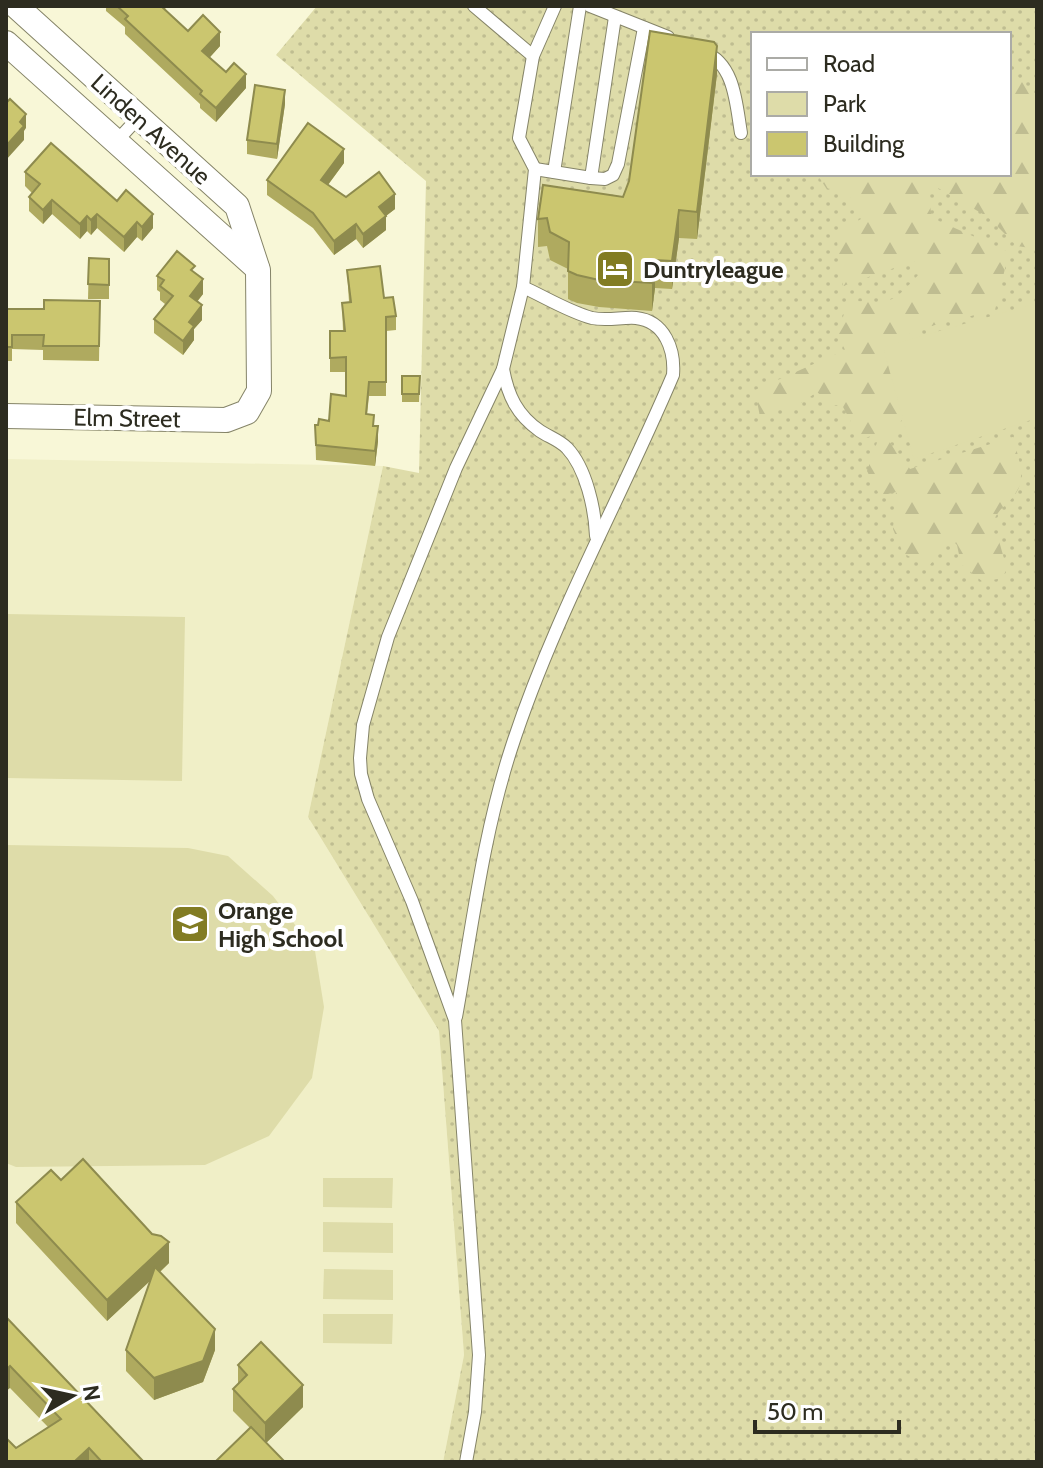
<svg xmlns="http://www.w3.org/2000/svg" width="1043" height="1468" viewBox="0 0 1043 1468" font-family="Cabin,sans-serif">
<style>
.built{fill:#f0efc7}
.grass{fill:url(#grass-dots);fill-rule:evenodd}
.forest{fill:url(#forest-firs)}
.park{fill:#dedca9}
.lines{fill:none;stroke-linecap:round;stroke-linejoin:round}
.service-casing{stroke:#858468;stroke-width:14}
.minor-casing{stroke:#858468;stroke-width:26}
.service{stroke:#fff;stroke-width:12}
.minor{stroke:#fff;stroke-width:24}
.wall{fill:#afaa5f}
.shaded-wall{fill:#8e8b4e}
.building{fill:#cbc66f;stroke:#8e8b4e;stroke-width:2}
.labels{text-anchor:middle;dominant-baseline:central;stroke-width:8;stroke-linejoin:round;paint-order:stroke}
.street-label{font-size:24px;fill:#2d2c20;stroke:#fff}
.poi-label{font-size:24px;font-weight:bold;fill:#2d2c20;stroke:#fff;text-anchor:start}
</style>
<defs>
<pattern id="grass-dots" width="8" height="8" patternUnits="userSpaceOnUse" patternTransform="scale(2)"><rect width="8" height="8" fill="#dedca9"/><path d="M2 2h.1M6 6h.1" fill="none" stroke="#bfbd91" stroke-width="1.8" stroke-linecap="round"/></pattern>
<pattern id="forest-firs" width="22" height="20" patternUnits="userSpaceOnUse" patternTransform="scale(2)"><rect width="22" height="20" fill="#dedca9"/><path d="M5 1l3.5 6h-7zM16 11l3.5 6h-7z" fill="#bfbd91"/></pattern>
</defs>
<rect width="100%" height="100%" fill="#f8f7d7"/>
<polygon class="built" points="6,459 383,466 308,817 439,1031 464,1355 443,1462 6,1462"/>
<path class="grass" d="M317,6H1037V1462H443L464,1355L439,1031L308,817L383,466L419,473L426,181L276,55ZM753,34H1009V174H753Z"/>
<path class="forest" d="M1009,66L1030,91L1037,94V249L1017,246L988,217L926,181L932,218L1009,252L995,310L911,331L894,365L906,414L888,440L910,469L1013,437C1017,454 1027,477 1016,493C1005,509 998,506 991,528L999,541L1007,569L1002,578L983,582L961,564L957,545L951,539L928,567L903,553L893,529L896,492L880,496L867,471L880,434L860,439L842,405H832L817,392L788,412L781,405L760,417L755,390L845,350L838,334L848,300C894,305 891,304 922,271L914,261L843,286L836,233L861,219L848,193L826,188L817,174H1009Z"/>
<g class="park">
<polygon points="1037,303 1037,418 914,459 883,347"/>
<polygon points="6,614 185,617 182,781 6,778"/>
<polygon points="6,845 188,848 228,856 273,896 315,951 324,1007 312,1078 269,1136 205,1165 16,1167 6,1163"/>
<polygon points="323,1178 393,1178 392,1208 323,1207"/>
<polygon points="323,1222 393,1223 393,1253 323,1252"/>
<polygon points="324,1269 393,1270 393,1300 323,1299"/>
<polygon points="323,1314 393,1314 392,1344 323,1343"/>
</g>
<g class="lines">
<defs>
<g id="service">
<polyline points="474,6 533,56"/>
<polyline points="590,6 668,37"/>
<path d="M704,52C735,64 736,104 741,133"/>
<polyline points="115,143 138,118"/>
<polyline points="535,169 591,178 615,17"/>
<polyline points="554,172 580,6"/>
<polyline points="591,178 605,179 613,175 618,164 644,28"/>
<path d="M503,369C508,396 517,415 540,431C549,437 559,440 567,448C586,468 595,509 596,536"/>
<path d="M456,1017C472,928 483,835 511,749C553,619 620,500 673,375C675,350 665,321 636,318C622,317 607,321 592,318C569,312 545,297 523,287"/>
<polyline points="466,1462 475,1412 479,1355 455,1020 412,901 368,799 361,774 360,758 363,725 388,637 456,468 503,369 523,287 535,169 519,138 533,56 555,6"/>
</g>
<g id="minor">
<polyline points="6,43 257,268"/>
<polyline points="6,416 226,420 247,412 259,391 258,270 237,206 16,6"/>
</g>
</defs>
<use href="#service" class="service-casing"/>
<use href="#minor" class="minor-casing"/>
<use href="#service" class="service"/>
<use href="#minor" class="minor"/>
</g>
<g class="wall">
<polygon points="106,6 166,6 165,10 188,31 220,46 209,58 246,88 216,122 200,108 200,104 125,34 125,27 106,11"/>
<polygon points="717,74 697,239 679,238 672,289 655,288 652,311 599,307 577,303 568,299 568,269 550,260 547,246 538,247 538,219 623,197"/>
<polygon points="285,104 277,159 247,154 247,140"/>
<polygon points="344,163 328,185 346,197 395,209 386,216 386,230 363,248 356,239 334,255 313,228 267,195 267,180"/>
<polygon points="25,172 117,201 153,228 142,241 137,237 124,252 97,228 91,235 87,231 80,239 52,214 43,224 29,211 29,197 32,193 25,186"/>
<polygon points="89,258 109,259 109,299 88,299"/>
<polygon points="347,270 384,298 396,316 396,330 386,331 386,396 369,396 367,415 374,426 378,441 375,466 316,460 315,425 329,421 346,396 346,372 330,372 330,331 343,331 342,303 349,302"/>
<polygon points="195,273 203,294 197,302 202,320 194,329 194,340 183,355 154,333 154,319 165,304 160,300 160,292 157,290 157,276"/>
<polygon points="100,301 99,361 43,360 43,350 12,349 12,361 6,361 6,309 44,309"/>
<polygon points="402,376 420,376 419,402 402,402"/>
<polygon points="61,1180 169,1263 160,1272 215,1350 203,1382 154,1400 126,1371 126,1350 150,1281 107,1321 16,1223 16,1202"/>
<polygon points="6,1317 144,1462 6,1462 16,1448 48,1427 10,1388"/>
<polygon points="238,1365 303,1407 267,1442 250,1428 233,1411 233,1389 238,1384"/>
</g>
<g class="shaded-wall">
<polygon points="220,32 220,46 202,66 202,51"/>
<polygon points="717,46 717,74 697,239 697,212"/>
<polygon points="246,74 246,88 216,122 216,108"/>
<polygon points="285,90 285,104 277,159 277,144"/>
<polygon points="26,114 26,128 24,131 24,140 6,160 6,146 20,122"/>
<polygon points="344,149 344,163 321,194 321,180"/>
<polygon points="395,194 395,209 379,221 379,207"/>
<polygon points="52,200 52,214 43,224 43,210"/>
<polygon points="679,210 679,238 672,289 672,261"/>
<polygon points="97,214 97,228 91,235 91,220"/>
<polygon points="153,214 153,228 142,241 142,227"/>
<polygon points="87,216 87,231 80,239 80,224"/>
<polygon points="386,216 386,230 363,248 363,234"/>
<polygon points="137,222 137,237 124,252 124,237"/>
<polygon points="356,224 356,239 334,255 334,241"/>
<polygon points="655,260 655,288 652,311 652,283"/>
<polygon points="203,279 203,294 190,310 190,296"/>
<polygon points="202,305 202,320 194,329 194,340 183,355 183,341 189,322"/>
<polygon points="378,426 378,441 375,466 375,451"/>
<polygon points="169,1242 169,1263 107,1321 107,1300"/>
<polygon points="215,1329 215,1350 203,1382 154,1400 154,1378"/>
<polygon points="10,1366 10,1388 6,1391 6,1370"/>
<polygon points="303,1385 303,1407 265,1444 265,1423"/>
<polygon points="89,1448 89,1462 74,1462"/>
</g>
<g class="building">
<polygon points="117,6 161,6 188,31 203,15 220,32 202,51 226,72 234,63 246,74 216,108 200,94 202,91 125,19 128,16"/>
<polygon points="650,31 714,42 717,46 697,212 679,210 672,261 655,260 652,283 599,280 577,275 568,271 569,242 550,232 547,218 538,219 543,185 623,197 629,181"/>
<polygon points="255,85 285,90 277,144 247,140"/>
<polygon points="10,99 26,114 20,122 24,126 6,146 6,103"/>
<polygon points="308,123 344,149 321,180 346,197 379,172 395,194 379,207 386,216 363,234 356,224 334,241 313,213 267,180"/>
<polygon points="51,143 117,201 126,190 153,214 142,227 137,222 124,237 97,214 91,220 87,216 80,224 52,200 43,210 29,197 40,184 25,172"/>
<polygon points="177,251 195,266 191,270 203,279 190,296 202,305 189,322 194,326 183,341 154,319 173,296 160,286 164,280 157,276"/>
<polygon points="89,258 109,259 109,285 88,284"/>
<polygon points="380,266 384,298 393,297 396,316 386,317 386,382 369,382 366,414 374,415 373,426 378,426 375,451 316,445 315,425 318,425 319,419 329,421 331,394 346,396 346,357 330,358 330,331 345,331 342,303 351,302 347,270"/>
<polygon points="44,300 100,301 99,346 43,346 44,335 12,335 12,347 6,347 6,309 44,309"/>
<polygon points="402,376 420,376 419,394 402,394"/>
<polygon points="83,1159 152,1234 161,1236 169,1242 107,1300 16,1202 51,1170 61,1180"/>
<polygon points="155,1267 215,1329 203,1361 154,1378 126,1350"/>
<polygon points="6,1317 144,1462 102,1462 89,1448 74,1462 6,1462 6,1438 16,1448 61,1419 10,1366 6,1370"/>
<polygon points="261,1342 303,1385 265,1423 233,1389 247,1375 238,1365"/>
<polygon points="251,1427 285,1462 215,1462"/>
</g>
<defs>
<symbol id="hotel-square" viewBox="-11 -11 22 22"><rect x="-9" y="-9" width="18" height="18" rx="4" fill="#827c23" stroke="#fff"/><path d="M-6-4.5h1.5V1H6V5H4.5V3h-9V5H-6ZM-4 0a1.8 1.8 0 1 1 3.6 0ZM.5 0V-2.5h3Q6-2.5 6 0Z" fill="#fff"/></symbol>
<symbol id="school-square" viewBox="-11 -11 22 22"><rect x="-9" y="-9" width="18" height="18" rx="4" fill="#827c23" stroke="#fff"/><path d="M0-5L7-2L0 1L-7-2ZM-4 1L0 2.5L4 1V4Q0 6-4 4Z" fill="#fff"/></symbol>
</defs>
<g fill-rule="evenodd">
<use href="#hotel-square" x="593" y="247" width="44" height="44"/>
<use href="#school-square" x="168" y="902" width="44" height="44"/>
</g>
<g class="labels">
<g class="street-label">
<text transform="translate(151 129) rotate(42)">Linden Avenue</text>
<text transform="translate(127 418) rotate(1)">Elm Street</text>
</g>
<g class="poi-label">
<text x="643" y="269">Duntryleague</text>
<text x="218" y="910">Orange<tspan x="218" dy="28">High School</tspan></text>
</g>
</g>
<rect width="1043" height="1468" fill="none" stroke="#2d2c20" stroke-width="16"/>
<rect x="751" y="32" width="260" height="144" fill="#ffffff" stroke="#ababa6" stroke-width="2"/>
<rect x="767" y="58" width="40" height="12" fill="#ffffff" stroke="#ababa6" stroke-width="2"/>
<text x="823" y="72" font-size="24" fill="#2d2c20">Road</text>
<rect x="767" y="92" width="40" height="24" fill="#dedca9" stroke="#ababa6" stroke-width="2"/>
<text x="823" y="112" font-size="24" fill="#2d2c20">Park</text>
<rect x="767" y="132" width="40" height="24" fill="#cbc66f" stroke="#ababa6" stroke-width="2"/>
<text x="823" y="152" font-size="24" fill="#2d2c20">Building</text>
<g transform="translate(72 1396) rotate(81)" stroke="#ffffff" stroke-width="6" paint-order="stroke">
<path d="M0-6L14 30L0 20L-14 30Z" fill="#2d2c20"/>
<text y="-12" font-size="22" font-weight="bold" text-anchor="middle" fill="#2d2c20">N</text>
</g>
<path d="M755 1420v12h144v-12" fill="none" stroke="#2d2c20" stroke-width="4"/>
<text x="767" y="1420" font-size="24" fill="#2d2c20" stroke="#ffffff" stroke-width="6" paint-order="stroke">50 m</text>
</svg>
